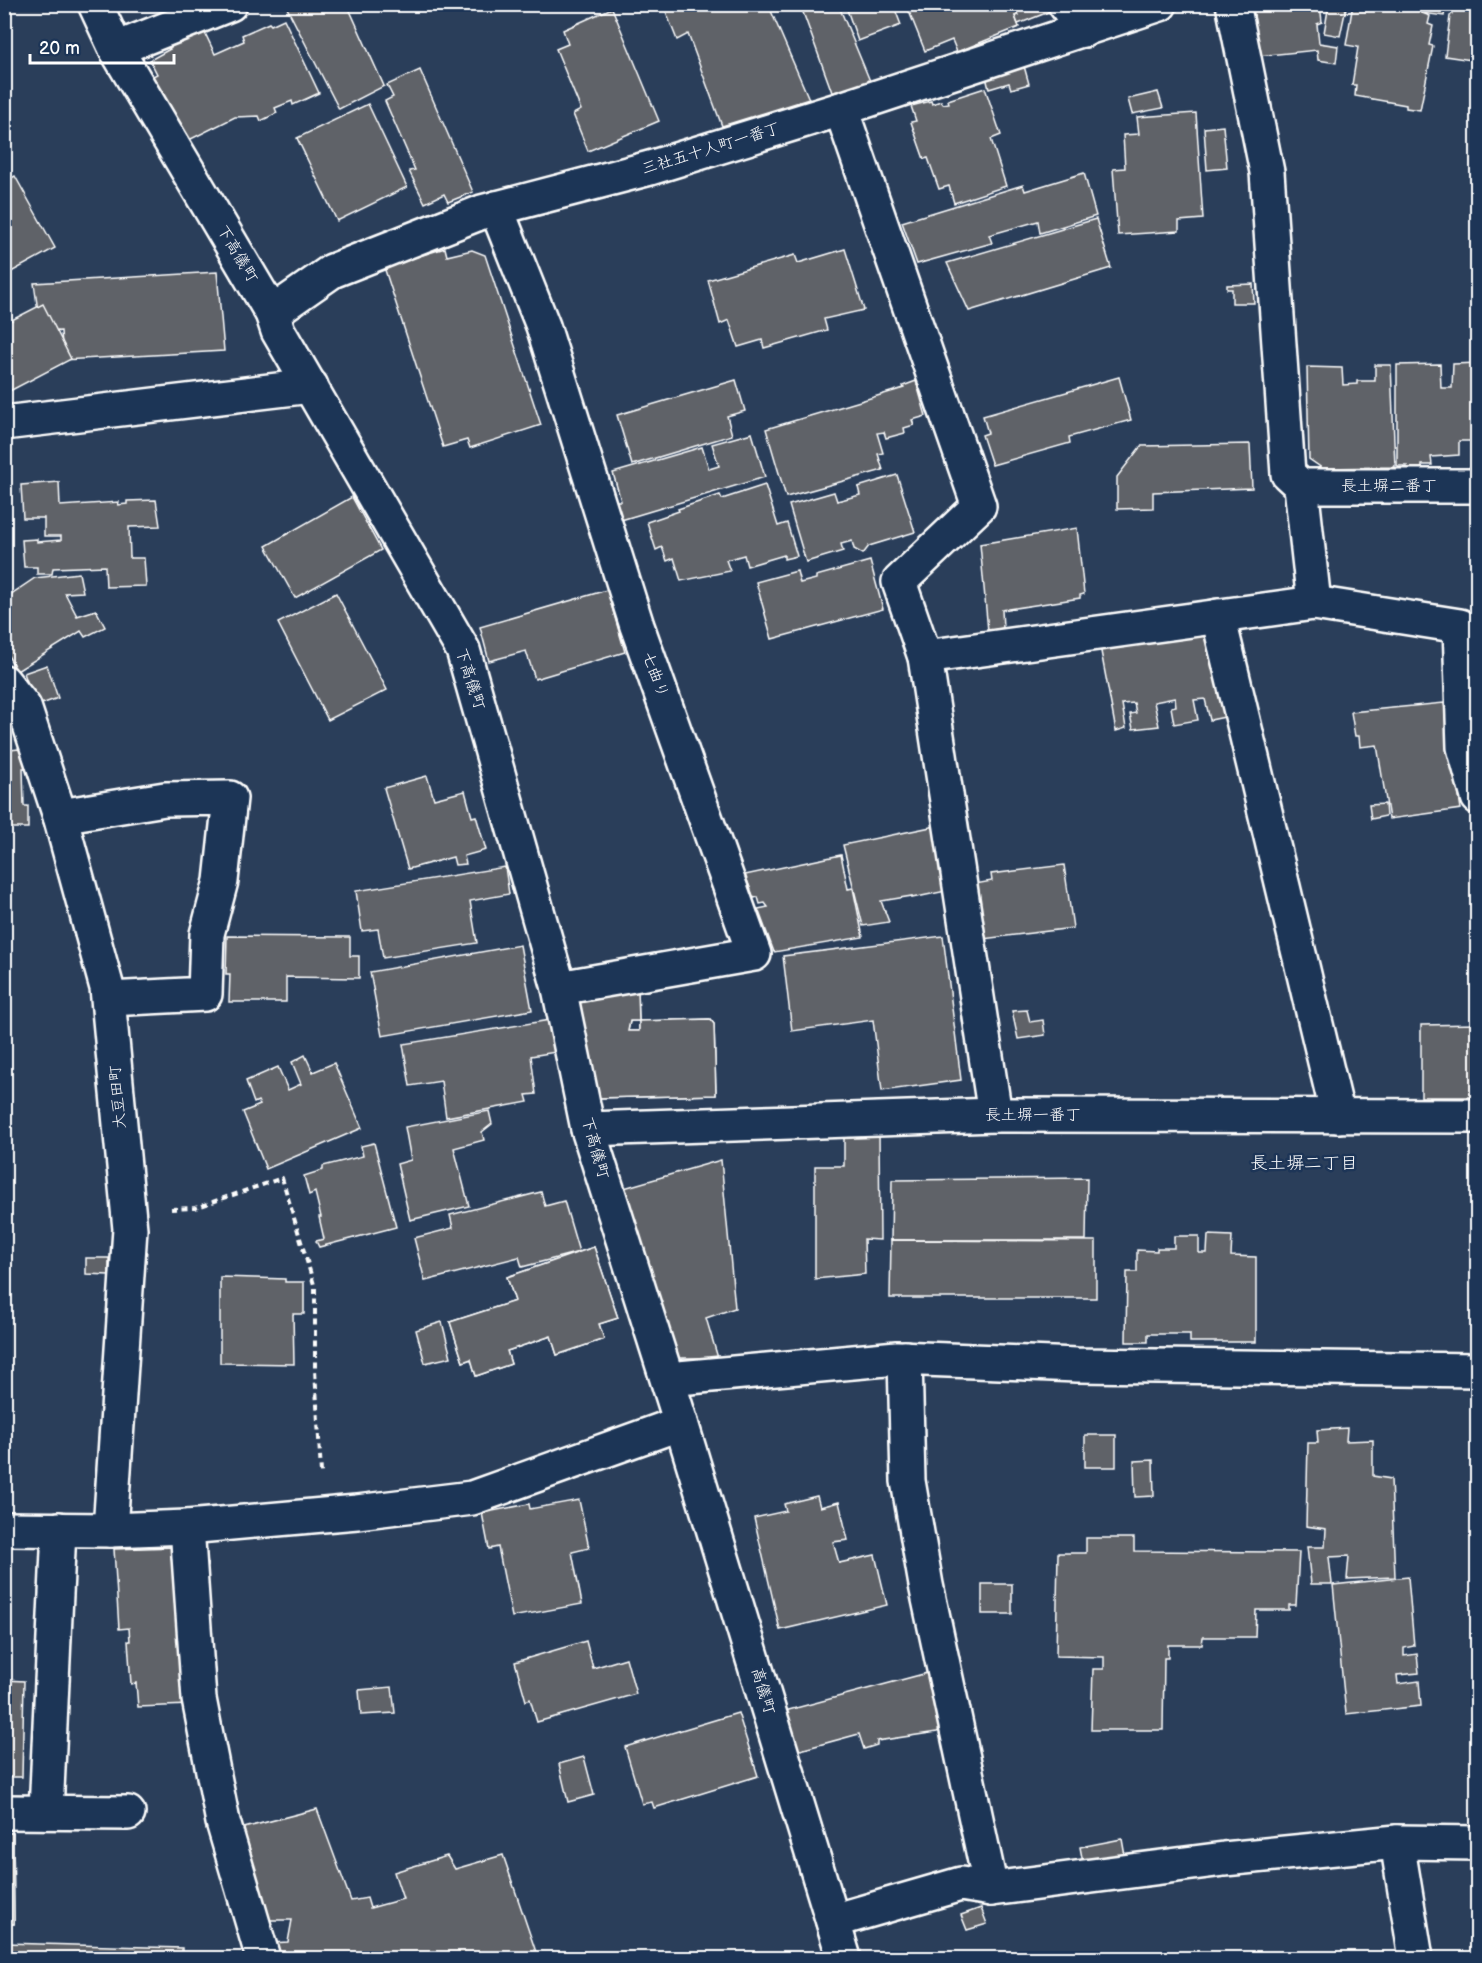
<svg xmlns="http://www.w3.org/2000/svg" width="1482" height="1963" viewBox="0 0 1482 1963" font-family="'Balsamiq Sans','Klee One',sans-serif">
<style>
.building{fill:#5e6268;stroke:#fff;stroke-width:1.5;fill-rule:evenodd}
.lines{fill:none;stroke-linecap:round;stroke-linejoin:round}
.minor-casing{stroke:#fff;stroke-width:38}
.path{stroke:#fff;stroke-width:4;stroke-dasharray:6 4.5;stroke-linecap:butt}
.minor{stroke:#1d3557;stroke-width:33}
.labels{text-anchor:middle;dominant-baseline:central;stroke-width:5;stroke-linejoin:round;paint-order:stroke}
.street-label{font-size:16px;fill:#fff;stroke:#1d3557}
.neighbourhood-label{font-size:18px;fill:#fff;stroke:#1d3557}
</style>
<rect width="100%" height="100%" fill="#2a3e5a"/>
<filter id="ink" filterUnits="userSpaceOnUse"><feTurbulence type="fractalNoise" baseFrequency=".0167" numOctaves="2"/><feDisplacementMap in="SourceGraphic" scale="12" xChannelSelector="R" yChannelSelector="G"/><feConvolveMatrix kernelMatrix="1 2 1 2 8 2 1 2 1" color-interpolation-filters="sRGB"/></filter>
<g filter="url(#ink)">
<g class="building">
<polygon points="285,4 347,4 384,86 339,109"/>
<polygon points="663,4 711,4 712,7 718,4 768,4 809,99 722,126 688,34 677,40"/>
<polygon points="800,4 838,4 870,81 833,95"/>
<polygon points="845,4 893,4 901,25 858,41"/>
<polygon points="906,4 1014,4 1018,15 1015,16 1019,27 957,52 952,40 925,51"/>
<polygon points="1014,4 1047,4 1051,11 1018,24 1015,16 1018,15"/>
<polygon points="1253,4 1320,4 1322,22 1317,24 1319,43 1338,46 1336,63 1318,60 1317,50 1258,56"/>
<polygon points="1329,4 1346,8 1340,36 1324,33"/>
<polygon points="1353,4 1398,4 1423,9 1422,13 1430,16 1428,24 1433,26 1429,45 1433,46 1420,110 1406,108 1406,105 1355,96 1356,85 1352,85 1358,47 1346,45"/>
<polygon points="1425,4 1446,4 1444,16 1422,13"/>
<polygon points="1453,4 1478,4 1478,61 1445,56 1450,16 1452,14"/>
<polygon points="612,8 659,121 588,151 573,114 581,110 556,49 568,44 563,30"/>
<polygon points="284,19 319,93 293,105 292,101 275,108 277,113 261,121 259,116 235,117 185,142 151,77 157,74 150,60 170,49 168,47 204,31 215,54 244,41 242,35 269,23 271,25"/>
<polygon points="1024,66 1029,84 1011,89 1009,83 989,89 986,77"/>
<polygon points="420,70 473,192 448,202 444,194 425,203 409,171 415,170 385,101 393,97 387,85"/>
<polygon points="985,88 1001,135 991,139 1006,186 954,203 949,186 939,189 928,158 924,159 911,122 916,121 911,106 931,101 932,104 941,101 943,104 949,103 948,100"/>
<polygon points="1158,92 1163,108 1132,114 1128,99"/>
<polygon points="368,104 407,187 337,221 297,138"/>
<polygon points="1196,113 1203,219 1179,221 1179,231 1118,235 1113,169 1125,168 1123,135 1139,134 1137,117"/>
<polygon points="1223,126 1227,168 1207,170 1204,128"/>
<polygon points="1084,173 1096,216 1040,233 1038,221 989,235 992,243 917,264 902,222 1023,185 1025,191"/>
<polygon points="15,176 55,248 4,276 4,182"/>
<polygon points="1096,219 1111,268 969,311 947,263"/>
<polygon points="445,248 447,256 472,250 485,255 541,425 470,448 467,440 443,447 384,267"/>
<polygon points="845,249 864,310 824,319 827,330 764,348 762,340 738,347 729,320 720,324 708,280 795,255 798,263"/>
<polygon points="217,272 224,351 63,360 61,331 41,332 34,283"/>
<polygon points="1253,284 1254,303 1232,303 1232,289 1227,289 1227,285"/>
<polygon points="43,304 71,359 4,394 4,324"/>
<polygon points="1478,363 1478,441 1459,441 1459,455 1431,457 1432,465 1422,465 1422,469 1406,469 1407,466 1397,466 1397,365 1440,364 1441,388 1452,388 1453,364"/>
<polygon points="1375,365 1391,365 1395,467 1322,468 1309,459 1307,367 1342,368 1343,385 1357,384 1357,381 1375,381"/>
<polygon points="1119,377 1131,420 1069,437 1070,443 992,465 982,435 988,433 983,416"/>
<polygon points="736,380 745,411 727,416 732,435 632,465 617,415"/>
<polygon points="916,381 926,416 912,420 914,425 904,428 905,433 886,438 884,432 877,433 883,453 878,454 883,470 786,497 766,429 904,388 903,386"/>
<polygon points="752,433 765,477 621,520 615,501 621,501 613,473 702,447 709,469 719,466 712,444"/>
<polygon points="1250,444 1252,488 1153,492 1153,508 1117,509 1117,477 1141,446"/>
<polygon points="897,475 915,532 869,546 863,554 854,549 852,541 841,544 843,551 806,562 789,505 834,492 837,501 860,495 858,487"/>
<polygon points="59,482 60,506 119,502 118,505 127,504 127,501 156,500 160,526 129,527 130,558 144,558 146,586 106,587 105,566 53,568 52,574 37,574 37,567 24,567 22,540 37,539 37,542 61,540 61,536 44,536 44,518 23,518 21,485"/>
<polygon points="765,485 778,526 787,523 797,556 784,559 784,555 747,566 744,555 726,560 730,571 681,581 674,558 667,561 662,547 656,550 647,522 679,511 678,509 720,495 722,499"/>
<polygon points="352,497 381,550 295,598 266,546"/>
<polygon points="1077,528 1084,594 1080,595 1080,598 1002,610 1003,628 988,631 980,544"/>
<polygon points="870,561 883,609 772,639 756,582 797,571 800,583 816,579 816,576"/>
<polygon points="79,573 83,592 65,593 77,616 96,610 105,627 85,637 81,631 17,671 4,649 4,599 35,578"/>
<polygon points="607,590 625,652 535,679 526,651 489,661 480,627"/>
<polygon points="336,593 387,690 328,720 278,623"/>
<polygon points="1212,627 1230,716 1210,720 1205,699 1194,700 1198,720 1174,724 1171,707 1176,706 1175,698 1154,702 1159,726 1133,729 1130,714 1136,713 1134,703 1122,704 1126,728 1116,731 1100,646"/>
<polygon points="47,665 58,698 36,706 24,673"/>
<polygon points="1444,703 1461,809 1389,819 1377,745 1360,747 1359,736 1355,736 1351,712"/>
<polygon points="4,733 9,733 10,750 19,749 24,752 27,768 23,768 24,806 28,806 28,828 4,828"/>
<polygon points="427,776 434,799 465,791 472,817 476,816 486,850 464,856 466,864 455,865 453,857 408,869 384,788"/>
<polygon points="1385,804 1386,816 1371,819 1369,805"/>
<polygon points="936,826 946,891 912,898 912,896 881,901 889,922 863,926 843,845"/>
<polygon points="841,855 848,889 853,888 863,937 774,952 758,909 768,907 765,903 760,904 758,897 754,898 745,875"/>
<polygon points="1064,865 1073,928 983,939 975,884 992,881 991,874"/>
<polygon points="505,867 509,894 470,901 477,943 383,958 378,929 362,931 356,891"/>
<polygon points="227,936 350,937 350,956 359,956 359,978 286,977 286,1002 229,1002 230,974 226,974"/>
<polygon points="943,936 961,1080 882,1091 873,1020 792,1031 783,956"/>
<polygon points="520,945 532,1010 382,1036 370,972"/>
<path d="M638,990L639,1021L710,1019L714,1024L716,1095L597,1098L577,1000ZM630,1021H639V1031H628Z"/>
<path d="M638,990L639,1021L710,1019L714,1024L716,1095L597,1098L577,1000ZM630,1021H639V1031H628Z"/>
<polygon points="1027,1010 1030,1022 1043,1020 1045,1035 1018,1039 1012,1011"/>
<polygon points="550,1020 556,1052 531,1056 536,1094 526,1095 528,1102 446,1117 441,1081 410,1086 403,1044"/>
<polygon points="1478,1024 1478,1097 1421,1097 1421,1025"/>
<polygon points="305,1055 313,1072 334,1063 362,1128 266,1169 243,1112 260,1105 258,1101 254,1103 246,1081 278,1067 288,1090 301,1084 292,1062"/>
<polygon points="489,1111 492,1124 482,1132 484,1140 454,1148 469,1206 410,1220 397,1164 411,1160 405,1127"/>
<polygon points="844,1134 879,1134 880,1240 864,1239 865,1274 815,1279 815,1166 844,1166"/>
<polygon points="374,1143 396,1227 319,1247 316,1241 324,1239 319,1217 321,1217 315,1192 309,1195 304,1176 323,1170 323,1166 363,1156 361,1146"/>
<polygon points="721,1160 735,1308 706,1318 718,1358 677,1358 624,1188"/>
<polygon points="1087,1178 1086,1240 891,1240 892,1180"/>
<polygon points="541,1192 545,1206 564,1201 579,1252 522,1267 519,1257 425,1281 414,1238 453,1228 450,1215"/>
<polygon points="1208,1235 1232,1236 1231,1256 1256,1257 1256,1342 1190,1342 1190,1334 1148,1334 1148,1342 1126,1342 1127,1272 1137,1272 1137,1250 1157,1251 1157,1248 1174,1248 1174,1236 1199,1236 1199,1253 1207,1253"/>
<polygon points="891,1240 1096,1241 1096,1298 890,1298"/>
<polygon points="594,1247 618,1318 599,1324 604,1339 557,1355 551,1336 507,1351 511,1364 476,1376 471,1359 463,1362 450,1322 515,1301 507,1277"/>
<polygon points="594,1247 618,1318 599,1324 604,1339 557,1355 551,1336 507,1351 511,1364 476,1376 471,1359 463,1362 450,1322 515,1301 507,1277"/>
<polygon points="86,1258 109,1258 109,1275 86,1274"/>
<polygon points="220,1277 285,1279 285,1282 304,1282 304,1314 293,1314 294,1364 220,1363"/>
<polygon points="442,1322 451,1357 425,1363 416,1330"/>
<polygon points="1347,1428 1346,1441 1373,1440 1373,1476 1391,1479 1395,1577 1347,1579 1349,1556 1329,1557 1332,1584 1311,1584 1307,1547 1325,1547 1326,1529 1306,1526 1308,1443 1318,1443 1317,1430"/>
<rect x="1085" y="1435" width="31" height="32"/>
<polygon points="1153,1460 1154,1496 1135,1497 1134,1461"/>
<polygon points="817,1496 820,1507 839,1502 848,1540 833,1542 839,1563 875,1555 887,1605 780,1630 754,1518 786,1511 784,1504"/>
<polygon points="579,1500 589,1548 572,1552 582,1604 512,1617 498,1547 489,1549 482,1513 529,1504 530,1509"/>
<polygon points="1086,1538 1134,1538 1134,1551 1299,1552 1296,1605 1289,1605 1289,1610 1256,1610 1255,1637 1203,1637 1202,1645 1168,1645 1168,1658 1164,1658 1163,1730 1091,1730 1093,1669 1104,1669 1104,1657 1056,1656 1058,1553 1086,1553"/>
<polygon points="176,1547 189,1705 138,1707 136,1683 131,1684 128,1641 130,1641 129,1628 119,1629 114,1549"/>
<polygon points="1408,1577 1414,1646 1404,1648 1404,1656 1417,1654 1419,1673 1397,1675 1398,1684 1419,1681 1421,1706 1346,1714 1333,1585"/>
<rect x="982" y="1584" width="30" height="30"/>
<polygon points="586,1641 593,1668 626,1658 636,1694 537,1722 530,1699 526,1701 515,1662"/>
<polygon points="931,1672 945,1727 937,1732 877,1741 877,1745 864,1749 859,1734 793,1752 781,1712"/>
<polygon points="4,1680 24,1681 22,1777 8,1777 8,1789 4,1789"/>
<polygon points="392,1687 395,1713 361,1715 359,1690"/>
<polygon points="738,1713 758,1776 654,1808 652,1802 642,1804 625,1747"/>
<polygon points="584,1757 594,1795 568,1802 559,1764"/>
<polygon points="317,1809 351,1901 367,1898 370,1908 403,1899 394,1872 447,1856 455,1869 503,1855 538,1958 276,1958 271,1943 288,1942 292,1920 262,1920 236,1830"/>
<polygon points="4,1833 13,1833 14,1924 4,1924"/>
<polygon points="4,1833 13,1833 14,1924 4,1924"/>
<polygon points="1122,1839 1125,1856 1083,1863 1080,1847"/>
<polygon points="981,1908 987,1924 967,1930 961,1915"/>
<polygon points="4,1943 182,1948 182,1958 4,1958"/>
</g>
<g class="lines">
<defs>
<g id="minor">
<polyline points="95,4 116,49 272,313 278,331 463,650 559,988 588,1129 681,1423 844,1958"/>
<polyline points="1065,4 1084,30"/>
<polyline points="116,49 230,4"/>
<polyline points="841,109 979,506 899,582 925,657 995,1115"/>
<polyline points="496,208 543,326 637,626 754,954 559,988"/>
<polyline points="272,313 332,271 482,212 650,168 841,109 1160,4"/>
<polyline points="4,423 311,386"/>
<polyline points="1301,486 1478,486"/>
<polyline points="1314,603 1460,626 1464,747 1478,797"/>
<polyline points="1218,616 1338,1116"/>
<polyline points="925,657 1314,603 1301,486 1288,474 1267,172 1233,4"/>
<polyline points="4,682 24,707 60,816 107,988 130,1229 110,1530"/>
<polyline points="60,816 165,799 230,798 221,881 207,934 205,994 109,999"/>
<polyline points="588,1129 995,1115 1478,1116"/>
<polyline points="905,1358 908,1481 926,1585 991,1889"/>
<polyline points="668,1379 897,1358 1077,1365 1478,1370"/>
<polyline points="187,1527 199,1699 223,1822 263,1958"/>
<polyline points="4,1529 110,1530 187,1527 357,1512 472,1498 681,1423"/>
<polyline points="4,1812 128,1813"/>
<polyline points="46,1812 59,1529"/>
<polyline points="1397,1842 1416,1958"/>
<polyline points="833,1921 961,1884 991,1889 1224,1859 1397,1842 1478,1843"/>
</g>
</defs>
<use href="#minor" class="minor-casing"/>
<polyline class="path" points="171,1209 195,1208 282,1178 315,1288 315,1370 321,1473"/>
<use href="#minor" class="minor"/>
</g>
</g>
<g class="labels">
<g class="street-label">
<text transform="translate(711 149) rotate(-17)">三社五十人町一番丁</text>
<text transform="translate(237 254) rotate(59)">下高儀町</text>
<text x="1389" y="486">長土塀二番丁</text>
<text transform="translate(655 675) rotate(70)">七曲り</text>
<text transform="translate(470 679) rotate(72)">下高儀町</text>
<text transform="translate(118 1097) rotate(-95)">大豆田町</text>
<text x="1033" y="1115">長土塀一番丁</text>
<text transform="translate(595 1148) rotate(74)">下高儀町</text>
<text transform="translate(763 1691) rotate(73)">高儀町</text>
</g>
<g class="neighbourhood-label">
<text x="1304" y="1163">長土塀二丁目</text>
</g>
</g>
<rect width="1482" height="1963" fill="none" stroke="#1d3557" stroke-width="24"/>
<rect x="12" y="12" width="1458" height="1939" fill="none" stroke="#fff" stroke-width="2" filter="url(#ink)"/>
<path d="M30 54v9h144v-9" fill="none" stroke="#ffffff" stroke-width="3"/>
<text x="39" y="54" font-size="18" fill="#ffffff" stroke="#1d3557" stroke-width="4.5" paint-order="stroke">20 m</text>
</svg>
